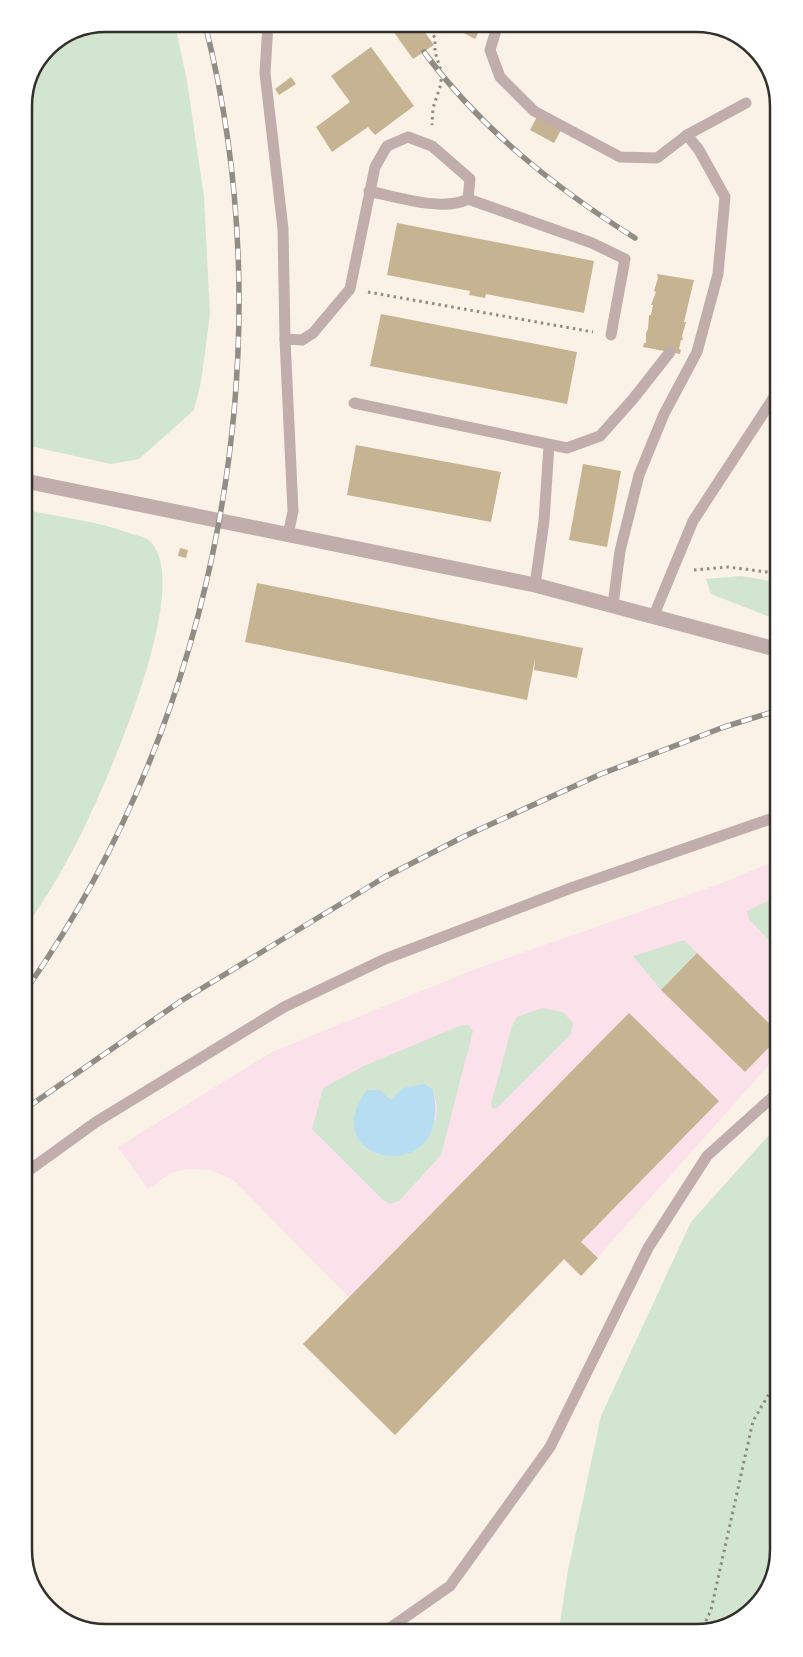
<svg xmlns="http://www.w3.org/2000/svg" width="803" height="1657" viewBox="0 0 803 1657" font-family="Arial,sans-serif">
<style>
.industrial{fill:#fbe2ea}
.green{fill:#d2e5d1;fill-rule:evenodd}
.water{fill:#b7ddf3}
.building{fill:#c6b391}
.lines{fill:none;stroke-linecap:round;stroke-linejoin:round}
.path{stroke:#918b83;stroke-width:3;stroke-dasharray:2.5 4;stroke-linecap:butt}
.service{stroke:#c0adac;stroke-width:11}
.tertiary{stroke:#c0adac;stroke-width:15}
.rail-casing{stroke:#918c84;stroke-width:5.5}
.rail{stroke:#fff;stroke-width:4;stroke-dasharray:11;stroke-linecap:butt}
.rim{fill:none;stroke:#33302b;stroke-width:2.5}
</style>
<rect width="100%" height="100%" fill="#faf2e6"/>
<polygon class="industrial" points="776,860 777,1056 581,1276 564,1260 395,1435 303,1344 349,1297 233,1180 211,1170 187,1169 171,1173 148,1189 118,1147 272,1052 473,970 725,882"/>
<g class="green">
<polygon points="106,24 175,24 187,81 204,197 210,314 201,382 194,410 139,459 111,464 25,445 24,101 48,48"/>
<path d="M26,510C60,517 96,521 129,533C134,535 142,536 147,539C199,576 106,783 83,830C67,863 48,895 27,925Z"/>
<polygon points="741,576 775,582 775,619 711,594 706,579"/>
<polygon points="777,897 777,949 749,919 747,911"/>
<polygon points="684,940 697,953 661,990 633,956"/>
<polygon points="542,1008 563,1012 573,1023 571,1034 498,1107 493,1109 491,1104 512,1026 517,1017"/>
<path d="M468,1025L473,1031L441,1155L399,1201L390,1204L382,1199L312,1129L323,1088L364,1066L459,1026ZM367,1090H379L391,1101L433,1090L437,1107L436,1121Z"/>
<polygon points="777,1126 779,1551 765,1597 728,1627 559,1629 568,1570 601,1416 691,1222"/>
</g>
<path class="water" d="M425,1084L433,1090C455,1190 311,1165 367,1090H379L391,1100L403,1088Z"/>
<g class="building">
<polygon points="388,24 419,24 434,45 413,59"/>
<polygon points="447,24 483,24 475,39"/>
<polygon points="371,47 414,106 375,135 368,127 332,152 316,127 350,102 331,76"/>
<polygon points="291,77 296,84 279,95 275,89"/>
<polygon points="537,117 561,130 554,143 530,130"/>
<polygon points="397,223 594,261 584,313 486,294 485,298 469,295 470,291 387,275"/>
<polygon points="657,274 694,280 684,322 686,322 682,336 683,340 681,340 679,349 681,350 680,354 643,347 644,343 646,343 646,333 648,329 649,315 651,315 653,305 651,305 656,292 654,291 658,278"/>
<polygon points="381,314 577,352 567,404 370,366"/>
<polygon points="356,445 501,472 491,522 347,495"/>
<polygon points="583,464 621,471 607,547 569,540"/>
<polygon points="180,548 188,550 186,558 178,556"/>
<polygon points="257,583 583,648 577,678 534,670 535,659 527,700 245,642"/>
<polygon points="697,953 777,1031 777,1039 745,1072 661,990"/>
<polygon points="629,1013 719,1101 581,1242 598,1258 581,1276 564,1259 395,1435 303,1344"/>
</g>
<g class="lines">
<g class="path">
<polyline points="427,24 435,38 435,52 442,74 440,87 433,108 432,125"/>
<polyline points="368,292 593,332"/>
<polyline points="694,570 728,567 775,573"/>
<polyline points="703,1627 711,1610 753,1421 779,1377"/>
</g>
<g class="service">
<polyline points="268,24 265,73 283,229 285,339 293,511 288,535"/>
<polyline points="498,24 490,50 500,77 534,111 620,157 657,158 687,135 746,103"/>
<polyline points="468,199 592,243 625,259 611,335"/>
<path d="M285,339L302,340L313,333L350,289L375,167L387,146L408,137L432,146L470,179L468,199C443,212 397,197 369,191"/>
<polyline points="354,403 567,448 600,436 633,399 670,352"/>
<polyline points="535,585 544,521 549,445"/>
<polyline points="613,605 620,551 639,475 664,414 697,352 718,274 725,197 699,150 687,135"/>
<polyline points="654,615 693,521 774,397"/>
<polyline points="28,1171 96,1122 284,1007 385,959 571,888 776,817"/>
<polyline points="387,1630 450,1586 550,1447 648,1248 707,1156 777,1093"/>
</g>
<polyline class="tertiary" points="25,481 535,585 775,649"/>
<defs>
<g id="rail">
<path d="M424,52C481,129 554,187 635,238"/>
<path d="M28,987C218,715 287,346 205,24"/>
<polyline points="28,1107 181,1001 385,877 465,836 601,774 724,727 776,711"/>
</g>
</defs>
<use href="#rail" class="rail-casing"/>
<use href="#rail" class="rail"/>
</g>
<path d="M0 0H803V1657H0ZM106 32H696A74 74 0 0 1 770 106V1550A74 74 0 0 1 696 1624H106A74 74 0 0 1 32 1550V106A74 74 0 0 1 106 32Z" fill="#fff" fill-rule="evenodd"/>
<path class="rim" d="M106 32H696A74 74 0 0 1 770 106V1550A74 74 0 0 1 696 1624H106A74 74 0 0 1 32 1550V106A74 74 0 0 1 106 32Z"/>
</svg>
